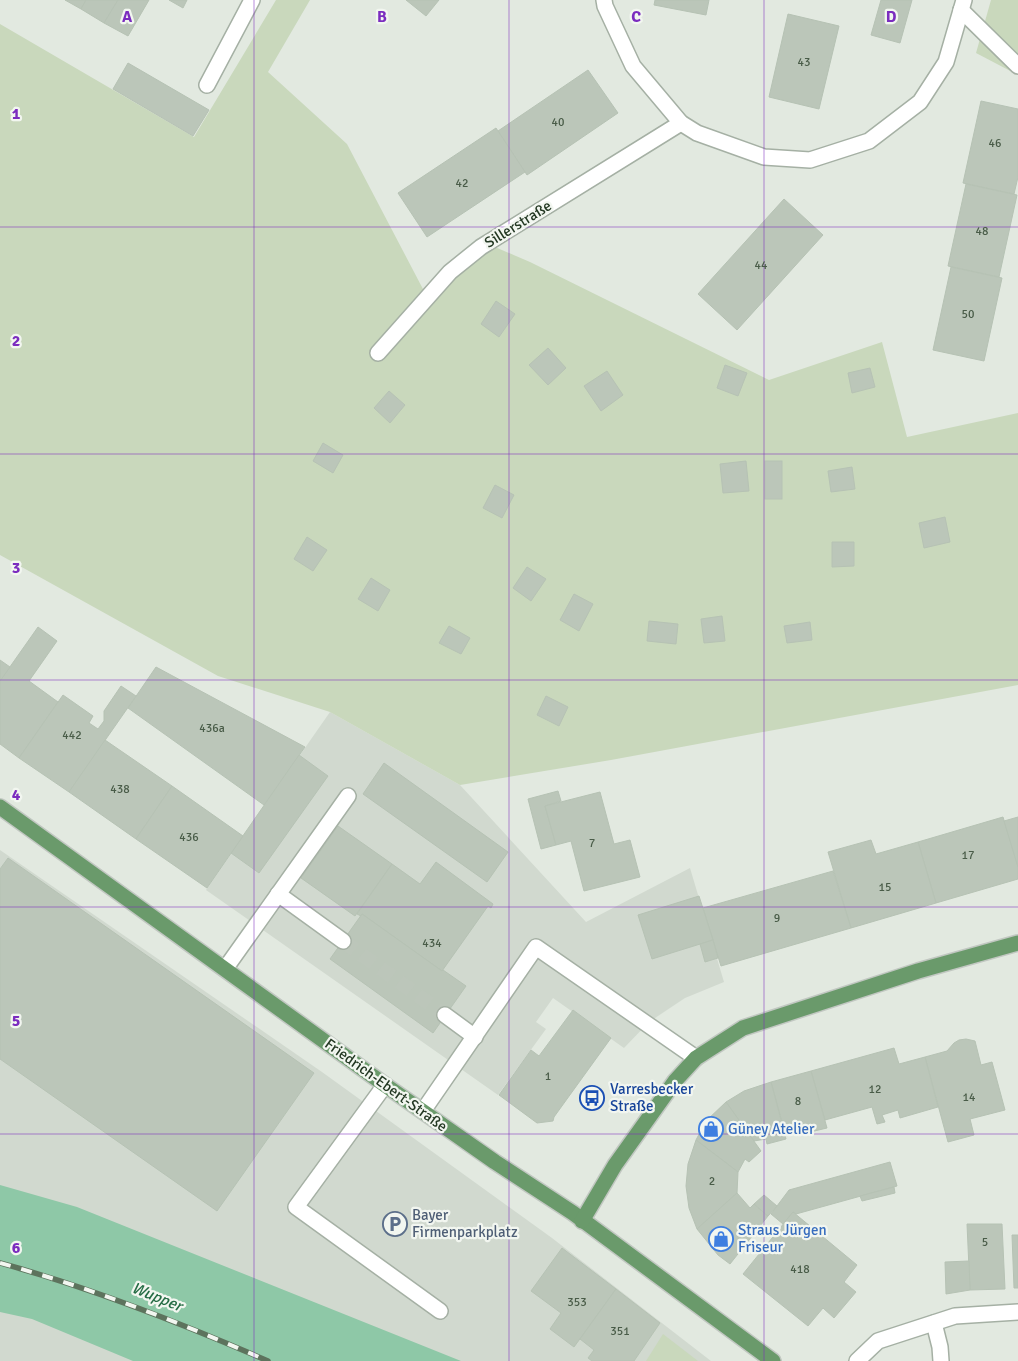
<svg xmlns="http://www.w3.org/2000/svg" width="1018" height="1361" viewBox="0 0 1018 1361" font-family="Signika,sans-serif">
<style>
.built{fill:#d1d9cf}
.green{fill:#c9d8bc}
.water{fill:#8ec8a7}
.building{fill:#bbc6b9;stroke:#b6c2b4}
.lines{fill:none;stroke-linecap:round;stroke-linejoin:round}
.minor-tunnel{stroke:#bcc6ba;stroke-width:15;stroke-dasharray:15 8;stroke-linecap:butt}
.minor-casing{stroke:#a5b0a4;stroke-width:18}
.major-casing{stroke:#c1c7c1;stroke-width:18}
.minor{stroke:#fff;stroke-width:15}
.major{stroke:#6a9a6b;stroke-width:15}
.rail-casing{stroke:#5d735d;stroke-width:5.5}
.rail{stroke:#f2f6f0;stroke-width:4;stroke-dasharray:11;stroke-linecap:butt}
.grid{fill:none;stroke:#7b2cbf;stroke-width:1;stroke-opacity:0.55}
.labels{text-anchor:middle;dominant-baseline:central;stroke-width:4.5;stroke-linejoin:round;paint-order:stroke}
.number-label{font-size:12px;fill:#495c48}
.street-label{font-size:15px;fill:#233823;stroke:#f2f6f0}
.transit-label{font-size:15px;fill:#164399;stroke:#f2f6f0;text-anchor:start}
.shop-label{font-size:15px;fill:#366cbe;stroke:#f2f6f0;text-anchor:start}
.service-label{font-size:15px;fill:#4e5e75;stroke:#f2f6f0;text-anchor:start}
.water-label{font-size:16px;font-style:italic;fill:#256c44;stroke:#f2f6f0}
.grid-label{font-size:16px;text-anchor:middle;font-weight:bold;fill:#7b2cbf;stroke:#f2f6f0;stroke-width:4.5;stroke-linejoin:round;paint-order:stroke}
</style>
<rect width="100%" height="100%" fill="#e2e9e0"/>
<g class="built">
<polygon points="330,712 460,785 586,922 690,868 724,982 685,998 649,1022 624,1048 553,998 536,1022 546,1029 498,1095 206,890"/>
<polygon points="0,850 322,1072 552,1238 711,1361 0,1361"/>
</g>
<g class="green">
<polygon points="276,0 310,0 268,72 347,144 424,291 481,241 530,262 769,380 882,342 907,437 1018,413 1018,685 611,760 460,785 330,712 218,676 0,555 0,24 194,137"/>
<polygon points="991,0 1018,0 1018,75 976,53"/>
<polygon points="663,1334 698,1361 646,1361"/>
</g>
<polygon class="water" points="0,1185 77,1207 461,1361 133,1361 32,1319 0,1312"/>
<g class="building">
<polygon points="65,0 86,0 81,9"/>
<polygon points="86,0 118,0 104,23 81,9"/>
<polygon points="118,0 149,0 128,36 104,23"/>
<polygon points="169,0 187,0 183,8"/>
<polygon points="406,0 439,0 426,16"/>
<polygon points="655,0 709,0 706,15 654,5"/>
<polygon points="881,0 912,0 900,43 871,35"/>
<polygon points="788,14 839,26 819,109 769,97"/>
<polygon points="128,63 209,110 193,136 113,89"/>
<polygon points="588,70 618,113 527,175 498,131"/>
<polygon points="981,101 1018,109 1018,177 1014,194 963,183"/>
<polygon points="496,128 525,172 427,237 398,193"/>
<polygon points="966,184 1017,195 999,277 948,266"/>
<polygon points="784,199 823,235 737,330 698,294"/>
<polygon points="951,267 1002,278 984,361 933,350"/>
<polygon points="496,301 515,314 499,337 481,324"/>
<polygon points="548,348 566,368 548,385 529,365"/>
<polygon points="725,365 747,373 738,396 717,388"/>
<polygon points="870,368 875,387 852,393 848,373"/>
<polygon points="607,371 623,395 601,411 584,386"/>
<polygon points="389,391 405,405 390,423 374,408"/>
<polygon points="323,443 343,455 333,473 313,461"/>
<polygon points="746,461 749,491 723,493 720,464"/>
<rect x="765" y="461" width="17" height="38"/>
<polygon points="852,467 855,489 831,492 828,471"/>
<polygon points="495,485 514,495 502,518 483,508"/>
<polygon points="945,517 950,542 924,548 919,523"/>
<polygon points="307,537 327,550 313,571 294,559"/>
<polygon points="832,542 854,542 854,566 832,567"/>
<polygon points="527,567 546,579 531,601 513,588"/>
<polygon points="371,578 390,590 378,611 358,599"/>
<polygon points="574,594 593,604 579,631 560,620"/>
<polygon points="722,616 725,641 704,643 701,619"/>
<polygon points="649,621 678,624 676,644 647,641"/>
<polygon points="810,622 812,640 787,643 784,626"/>
<polygon points="449,626 470,638 461,654 439,643"/>
<polygon points="38,627 57,641 29,681 58,702 19,758 0,744 0,681"/>
<polygon points="0,660 10,667 0,681"/>
<polygon points="156,667 305,747 264,805 128,708"/>
<polygon points="121,686 136,696 69,792 19,758 63,695 93,716 89,723 98,729 104,721 104,711"/>
<polygon points="546,696 568,707 559,726 537,715"/>
<polygon points="105,740 172,786 136,839 69,792"/>
<polygon points="299,755 328,776 259,873 231,853"/>
<polygon points="384,763 508,852 487,882 363,794"/>
<polygon points="172,786 243,836 207,888 136,839"/>
<polygon points="558,791 561,801 545,806 556,845 541,849 528,799"/>
<polygon points="600,792 614,844 630,840 640,877 584,891 571,841 556,845 545,806"/>
<polygon points="1003,817 1018,867 1018,879 936,903 918,842"/>
<polygon points="1018,817 1018,867 1004,821"/>
<polygon points="338,826 392,864 355,916 301,878"/>
<polygon points="871,840 876,854 918,842 936,903 851,928 828,852"/>
<polygon points="8,858 314,1073 217,1211 0,1059 0,869"/>
<polygon points="436,862 493,904 491,908 488,906 442,971 362,914 361,916 357,914 392,864 420,884"/>
<polygon points="833,871 851,928 721,966 703,908"/>
<polygon points="699,896 713,940 652,959 638,915"/>
<polygon points="362,914 442,971 443,970 466,986 433,1033 330,959"/>
<polygon points="713,940 718,958 705,962 700,944"/>
<polygon points="573,1010 611,1038 554,1117 553,1121 537,1123 499,1095 531,1050 539,1056"/>
<polygon points="966,1039 975,1041 981,1065 992,1062 1005,1110 970,1119 974,1135 948,1142 925,1057 947,1051 954,1043 959,1040"/>
<polygon points="894,1048 899,1064 925,1057 938,1107 900,1118 898,1110 882,1115 885,1122 877,1124 872,1107 825,1120 811,1071"/>
<polygon points="811,1071 827,1128 806,1133 805,1128 785,1133 771,1082"/>
<polygon points="771,1082 786,1139 767,1144 766,1139 754,1141 726,1102 744,1091"/>
<polygon points="726,1102 761,1151 749,1162 745,1159 738,1172 696,1140 706,1121"/>
<polygon points="696,1140 738,1172 737,1193 697,1229 689,1208 686,1186 688,1164"/>
<polygon points="890,1162 897,1186 796,1214 793,1212 783,1224 771,1214 789,1190"/>
<polygon points="894,1187 895,1193 862,1201 860,1196"/>
<polygon points="737,1193 750,1208 754,1204 768,1216 730,1264 718,1255 697,1229"/>
<polygon points="764,1195 777,1206 768,1216 754,1204"/>
<polygon points="793,1212 857,1265 844,1282 856,1292 834,1318 823,1308 808,1326 743,1274"/>
<polygon points="967,1224 1002,1224 1005,1289 970,1290"/>
<polygon points="1012,1235 1018,1235 1018,1288 1014,1288"/>
<polygon points="562,1248 616,1289 574,1347 550,1329 561,1313 531,1291"/>
<polygon points="969,1261 970,1290 946,1294 945,1262"/>
<polygon points="616,1289 660,1323 634,1361 592,1361 588,1358 594,1350 580,1339"/>
</g>
<g class="lines">
<polyline class="minor-tunnel" points="343,941 445,1015"/>
<defs>
<g id="minor">
<polyline points="604,0 605,6 633,66 681,123 697,133 764,157 810,160 869,141 920,102 946,62 964,0"/>
<polyline points="961,10 1018,66"/>
<polyline points="207,85 252,0"/>
<polyline points="378,353 450,272 481,247 681,123"/>
<polyline points="278,894 343,941"/>
<polyline points="225,969 348,796"/>
<polyline points="445,1015 475,1037"/>
<polyline points="385,1085 296,1207 440,1311"/>
<polyline points="423,1111 536,947 696,1058"/>
<polyline points="934,1323 940,1347 941,1361"/>
<polyline points="857,1361 878,1341 955,1316 1018,1312"/>
</g>
<g id="major">
<polyline points="0,807 385,1085 495,1162 573,1213 773,1361"/>
<polyline points="582,1221 615,1165 675,1081 696,1058 743,1028 918,971 1018,943"/>
</g>
</defs>
<use href="#minor" class="minor-casing"/>
<use href="#major" class="major-casing"/>
<use href="#minor" class="minor"/>
<use href="#major" class="major"/>
<defs>
<path id="rail" d="M0,1263C92,1288 181,1323 268,1361"/>
</defs>
<use href="#rail" class="rail-casing"/>
<use href="#rail" class="rail"/>
</g>
<path class="grid" d="M254,0V1361M509,0V1361M764,0V1361M0,227H1018M0,454H1018M0,680H1018M0,907H1018M0,1134H1018"/>
<defs>
<symbol id="bus-ring" viewBox="-11 -11 22 22"><circle r="9.5" fill="#f2f6f0" stroke="#1a4fb4" stroke-width="1.5"/><path d="M-5-6H5V4H4V6H2V4H-2V6H-4V4H-5ZM-3.5-4V0h7V-4ZM-3.5 1.2v1.5H-2V1.2ZM2 1.2v1.5H3.5V1.2Z" fill="#1a4fb4"/></symbol>
<symbol id="shop-ring" viewBox="-11 -11 22 22"><circle r="9.5" fill="#f2f6f0" stroke="#3f7fe0" stroke-width="1.5"/><path d="M-5-2.5h2.3a2.7 3.5 0 0 1 5.4 0H5L5.5 6h-11ZM-1.5-2.5h3a1.5 2.3 0 0 0-3 0Z" fill="#3f7fe0"/></symbol>
<symbol id="parking-ring" viewBox="-11 -11 22 22"><circle r="9.5" fill="#f2f6f0" stroke="#5c6f8a" stroke-width="1.5"/><path d="M-3.5-5.5H1a3.5 3.5 0 0 1 0 7H-1V5.5H-3.5ZM-1-3.4V-.6H.8a1.4 1.4 0 0 0 0-2.8Z" fill="#5c6f8a"/></symbol>
</defs>
<g fill-rule="evenodd">
<use href="#bus-ring" x="578" y="1084" width="28" height="28"/>
<use href="#shop-ring" x="697" y="1115" width="28" height="28"/>
<use href="#parking-ring" x="381" y="1210" width="28" height="28"/>
<use href="#shop-ring" x="707" y="1225" width="28" height="28"/>
</g>
<g class="labels">
<g class="number-label">
<text x="804" y="62">43</text>
<text x="558" y="122">40</text>
<text x="995" y="143">46</text>
<text x="462" y="183">42</text>
<text x="982" y="231">48</text>
<text x="761" y="265">44</text>
<text x="968" y="314">50</text>
<text x="212" y="728">436a</text>
<text x="72" y="735">442</text>
<text x="120" y="789">438</text>
<text x="189" y="837">436</text>
<text x="592" y="843">7</text>
<text x="968" y="855">17</text>
<text x="885" y="887">15</text>
<text x="777" y="918">9</text>
<text x="432" y="943">434</text>
<text x="548" y="1076">1</text>
<text x="875" y="1089">12</text>
<text x="969" y="1097">14</text>
<text x="798" y="1101">8</text>
<text x="712" y="1181">2</text>
<text x="985" y="1242">5</text>
<text x="800" y="1269">418</text>
<text x="577" y="1302">353</text>
<text x="620" y="1331">351</text>
</g>
<g class="street-label">
<text transform="translate(518 224) rotate(-32)">Sillerstraße</text>
<text transform="translate(386 1085) rotate(36)">Friedrich-Ebert-Straße</text>
</g>
<g class="transit-label">
<text x="610" y="1089">Varresbecker<tspan x="610" dy="17">Straße</tspan></text>
</g>
<g class="shop-label">
<text x="728" y="1129">Güney Atelier</text>
<text x="738" y="1230">Straus Jürgen<tspan x="738" dy="17">Friseur</tspan></text>
</g>
<g class="service-label">
<text x="412" y="1215">Bayer<tspan x="412" dy="17">Firmenparkplatz</tspan></text>
</g>
<g class="water-label">
<text transform="translate(157 1297) rotate(22)">Wupper</text>
</g>
</g>
<g class="grid-label">
<text x="127" y="22">A</text>
<text x="382" y="22">B</text>
<text x="636" y="22">C</text>
<text x="891" y="22">D</text>
<text x="16" y="119">1</text>
<text x="16" y="346">2</text>
<text x="16" y="573">3</text>
<text x="16" y="800">4</text>
<text x="16" y="1026">5</text>
<text x="16" y="1253">6</text>
</g>
</svg>
